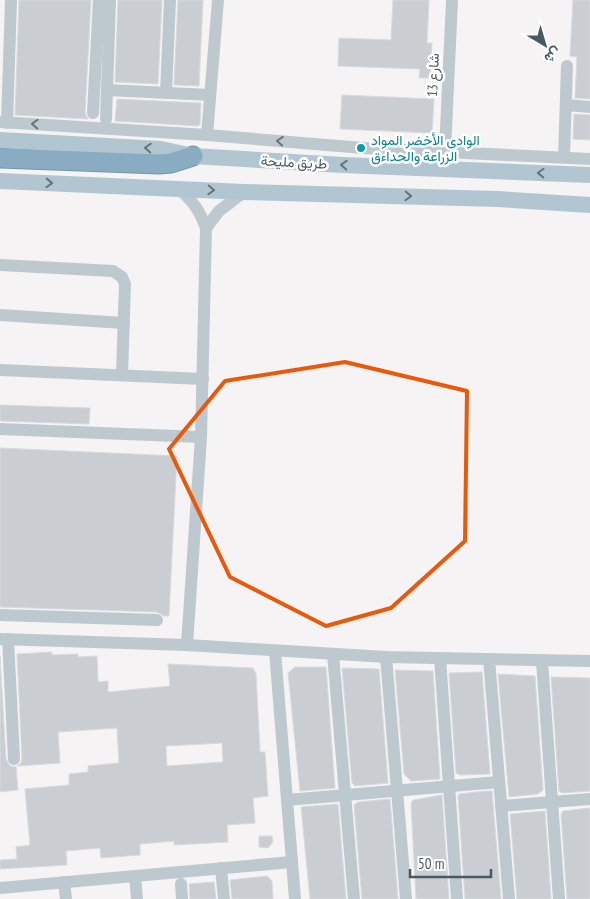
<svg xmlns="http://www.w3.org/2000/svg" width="590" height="899" viewBox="0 0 590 899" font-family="'PT Sans Narrow',Vazirmatn,sans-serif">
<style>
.building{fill:#caced2;stroke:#d7dade;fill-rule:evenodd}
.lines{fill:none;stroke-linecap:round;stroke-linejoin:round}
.highway-casing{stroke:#7597ae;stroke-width:21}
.minor{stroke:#bec9cf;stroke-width:12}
.major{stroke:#b2c6d1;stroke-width:16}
.highway{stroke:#8aacc2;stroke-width:19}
.oneway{stroke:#66757c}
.oneway2{stroke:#63747d}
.marked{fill:none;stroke:#e8590c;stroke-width:4;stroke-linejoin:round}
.culture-dot{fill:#0f9aa8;stroke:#fff;stroke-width:2}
.labels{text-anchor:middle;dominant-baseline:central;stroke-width:5;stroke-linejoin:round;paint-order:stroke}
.street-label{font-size:14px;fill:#495961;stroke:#fff}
.culture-label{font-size:14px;fill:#0d838f;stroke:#fff;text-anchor:start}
</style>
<rect width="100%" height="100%" fill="#f5f3f3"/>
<g class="building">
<polygon points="19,0 91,0 85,113 88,119 15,115"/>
<polygon points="118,0 162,0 158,84 115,82"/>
<polygon points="178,0 203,0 199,86 174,85"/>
<polygon points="393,0 429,0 427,43 432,43 430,78 419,78 420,69 338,66 339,38 391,40"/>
<polygon points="573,0 590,0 590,99 575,98 577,57 570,56"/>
<polygon points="342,95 434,99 432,133 340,129"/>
<polygon points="117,99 201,103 200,124 198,126 115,121"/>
<polygon points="574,114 590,115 590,140 573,139"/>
<polygon points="0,405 90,408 89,424 0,421"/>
<polygon points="0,448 177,456 169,616 164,616 157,612 0,607"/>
<path d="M52,652V655L78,654V657L97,656L98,682L108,681V692L170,686L168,664L253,668L256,674L260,752H265L268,796L253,798L255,823L227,825L228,842L174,845V841L140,844V855L101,858L100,848L66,851L67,865L0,869V860L17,859L16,847L30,845L25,789L69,785V774L88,772V766L119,763L117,728L58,732L60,763L17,766L21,763L22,759L17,654ZM222,743L223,762L167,766L166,746Z"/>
<polygon points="0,656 6,759 10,766 16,767 18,790 0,792"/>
<polygon points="295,667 326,667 335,788 300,791 288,673"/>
<polygon points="342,668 379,669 388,783 355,786 352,783"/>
<polygon points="395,670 433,671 440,779 411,781 404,774"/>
<polygon points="482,672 490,774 461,775 456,773 449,673"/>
<polygon points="498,674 535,676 543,790 538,794 509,797"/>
<polygon points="551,677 590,678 590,791 562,793 559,791"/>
<polygon points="486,791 492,791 501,899 465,899 458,796 459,794"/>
<polygon points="442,795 449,899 416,899 411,803 413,800"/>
<polygon points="390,799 398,899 362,899 354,805 358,802"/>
<polygon points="338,804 346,899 310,899 301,807"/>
<polygon points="590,808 590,899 567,899 561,814 563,811"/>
<polygon points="545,811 551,899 517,899 510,814"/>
<polygon points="259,836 272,836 273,842 268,848 259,847"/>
<polygon points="267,876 272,881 273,899 232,899 230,880"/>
<polygon points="214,882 216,899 190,899 189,884"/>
</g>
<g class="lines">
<defs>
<polyline id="highway" points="0,158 159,164 171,163 193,156"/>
</defs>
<use href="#highway" class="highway-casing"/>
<g class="minor">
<polyline points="107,90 210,95"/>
<polyline points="166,93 170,0"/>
<polyline points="566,105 590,107"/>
<polyline points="93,113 99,0"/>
<polyline points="106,119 110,0"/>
<polyline points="0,122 207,135 363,148 590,159"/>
<polyline points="7,123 11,0"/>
<polyline points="207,135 218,0"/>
<polyline points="445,151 452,0"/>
<polyline points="564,157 567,66"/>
<path d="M177,188C192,199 200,211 206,228L201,437L187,645"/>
<polyline points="206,228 219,211 244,192"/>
<polyline points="0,265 113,271 122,277 125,284 122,375"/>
<polyline points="0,315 124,323"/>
<polyline points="0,370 203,379"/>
<polyline points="0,429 201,437"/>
<polyline points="0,615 157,620"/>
<polyline points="0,639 187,645 386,657 590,661"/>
<polyline points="8,639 14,759"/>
<polyline points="275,651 295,899"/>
<polyline points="333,654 354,899"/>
<polyline points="386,657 406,899"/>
<polyline points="440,658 457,899"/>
<polyline points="489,659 509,899"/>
<polyline points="542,661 559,899"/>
<polyline points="287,800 499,782"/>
<polyline points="501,806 590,799"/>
<polyline points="221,868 224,899"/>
<polyline points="135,876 137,899"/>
<polyline points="64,882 66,899"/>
<polyline points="181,884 182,899"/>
<polyline points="0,888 292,862"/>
</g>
<g class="major">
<polyline points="0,140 161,149 193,156 343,165 590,175"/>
<polyline points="0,181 244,192 498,199 590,205"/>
</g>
<use href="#highway" class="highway"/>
</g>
<defs><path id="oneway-chevron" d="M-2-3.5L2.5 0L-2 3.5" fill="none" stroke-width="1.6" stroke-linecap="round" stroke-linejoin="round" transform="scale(1.25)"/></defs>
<g class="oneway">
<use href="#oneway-chevron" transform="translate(35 124) rotate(-177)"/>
<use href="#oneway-chevron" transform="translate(280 141) rotate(-175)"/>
</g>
<g class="oneway2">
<use href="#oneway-chevron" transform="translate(148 148) rotate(-177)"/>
<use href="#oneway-chevron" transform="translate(344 165) rotate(-177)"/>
<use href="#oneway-chevron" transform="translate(541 173) rotate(-178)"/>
<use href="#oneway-chevron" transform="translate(49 183) rotate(2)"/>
<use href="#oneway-chevron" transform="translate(211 190) rotate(3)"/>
<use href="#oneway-chevron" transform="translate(408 196) rotate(2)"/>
</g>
<path class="marked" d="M345,362L467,391L465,541L391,608L326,626L230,577L169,449L225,381Z"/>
<circle class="culture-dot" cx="361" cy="148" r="5"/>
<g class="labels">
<g class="street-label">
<text transform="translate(433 75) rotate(-87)">شارع 13</text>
<text transform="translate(294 162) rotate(3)">طريق مليحة</text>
</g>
<g class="culture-label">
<text x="371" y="140">الوادى الأخضر المواد<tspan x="371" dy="16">الزراعة والحداءق</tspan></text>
</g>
</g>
<g transform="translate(545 45) rotate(142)" stroke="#ffffff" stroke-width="4" paint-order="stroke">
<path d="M0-4L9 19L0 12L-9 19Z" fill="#495961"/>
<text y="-8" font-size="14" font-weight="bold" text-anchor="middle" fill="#495961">ش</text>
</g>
<path d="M410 869v8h81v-8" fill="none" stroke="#495961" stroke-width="2.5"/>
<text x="418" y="869" font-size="15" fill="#495961" stroke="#ffffff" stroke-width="4" paint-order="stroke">50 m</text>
</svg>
